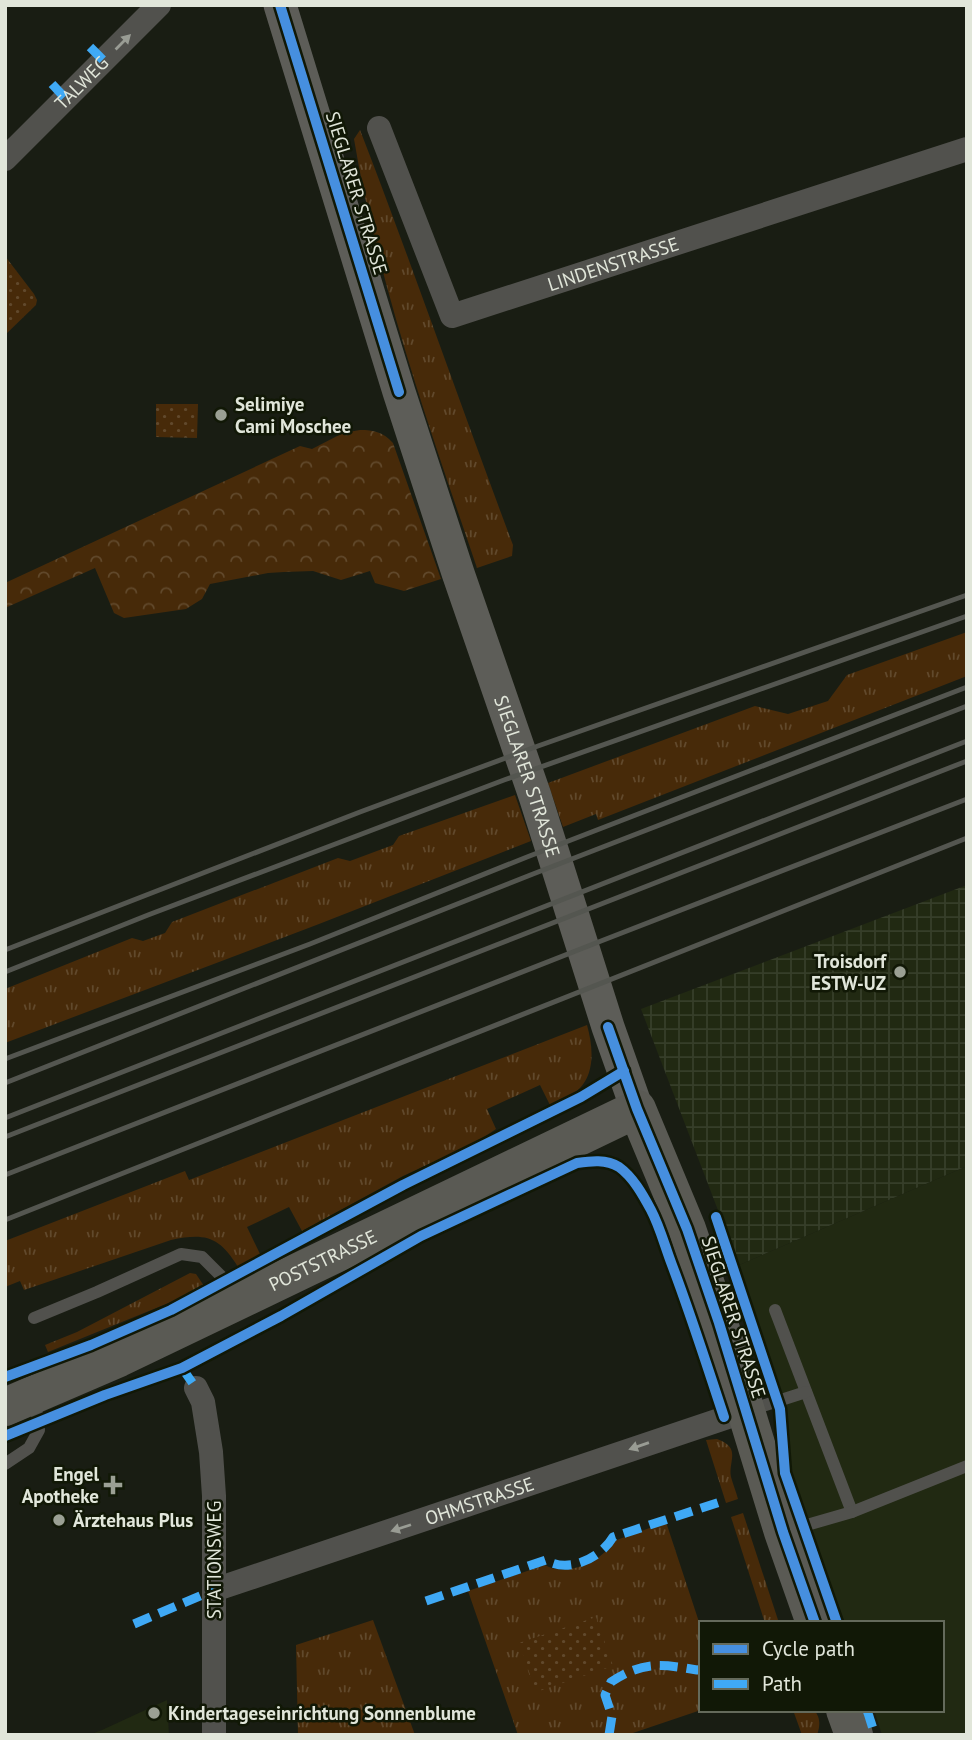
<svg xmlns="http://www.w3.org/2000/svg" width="972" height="1740" viewBox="0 0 972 1740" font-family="'PT Sans',sans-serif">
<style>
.built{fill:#212912}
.industrial{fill:url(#industrial-grid)}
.grass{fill:url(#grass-tufts)}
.forest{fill:url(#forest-crowns)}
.park{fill:url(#park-dots)}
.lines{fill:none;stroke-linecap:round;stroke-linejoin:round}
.lane{stroke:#51514d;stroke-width:12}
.street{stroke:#51514d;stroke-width:24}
.secondary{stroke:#5d5d58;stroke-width:33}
.primary{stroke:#5a5a54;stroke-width:38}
.rail{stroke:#545650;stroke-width:5}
.quiet{stroke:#3fa9f5;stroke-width:9;stroke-dasharray:18 9;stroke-linecap:butt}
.cycleway-casing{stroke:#111806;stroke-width:15}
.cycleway{stroke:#468fdf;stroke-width:10}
.oneway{fill:#999c94}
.poi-dot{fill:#9ba094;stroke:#111806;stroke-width:2.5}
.labels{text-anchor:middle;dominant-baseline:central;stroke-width:5;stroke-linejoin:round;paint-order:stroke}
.street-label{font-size:19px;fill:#e1e6da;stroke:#111806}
.poi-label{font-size:19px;font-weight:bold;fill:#e1e6da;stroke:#111806;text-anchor:start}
</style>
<defs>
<pattern id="industrial-grid" width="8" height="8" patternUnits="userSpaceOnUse" patternTransform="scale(1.75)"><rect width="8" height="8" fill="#212912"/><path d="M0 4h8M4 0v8" fill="none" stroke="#363e29"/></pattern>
<pattern id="grass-tufts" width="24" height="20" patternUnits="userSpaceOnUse" patternTransform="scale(1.75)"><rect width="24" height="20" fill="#472a09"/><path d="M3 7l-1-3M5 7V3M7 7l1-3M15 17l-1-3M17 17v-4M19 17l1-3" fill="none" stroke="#61492c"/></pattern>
<pattern id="forest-crowns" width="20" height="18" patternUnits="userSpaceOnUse" patternTransform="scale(1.75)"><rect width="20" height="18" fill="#472a09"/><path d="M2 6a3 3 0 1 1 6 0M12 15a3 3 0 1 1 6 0" fill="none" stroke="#61492c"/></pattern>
<pattern id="park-dots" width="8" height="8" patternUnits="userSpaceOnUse" patternTransform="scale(1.75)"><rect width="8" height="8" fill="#472a09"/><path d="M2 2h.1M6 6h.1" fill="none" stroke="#61492c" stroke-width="1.8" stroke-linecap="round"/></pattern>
</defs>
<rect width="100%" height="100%" fill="#191d13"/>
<g class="built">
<polygon points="967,1166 967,1735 882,1735 874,1710 942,1710 942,1623 845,1623 802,1507 790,1469 787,1416 739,1265"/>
<polygon points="167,1700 169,1735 89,1735 102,1730"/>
</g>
<polygon class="industrial" points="967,885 967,1166 739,1265 641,1009"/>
<g class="grass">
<path d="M360,130C413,267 461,407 513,545L512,556L477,568C430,429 378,284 354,139Z"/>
<polygon points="967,632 967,676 598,820 596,814 563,827 548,783 755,706 788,714 828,701 847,675"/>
<polygon points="515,795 531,841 319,924 5,1043 5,989 132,938 143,941 165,933 172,922 338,858 350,861 393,845 399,836"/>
<path d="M587,1025C594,1050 596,1081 570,1096C564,1100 556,1102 550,1105L540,1085L487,1109L496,1129L475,1143L403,1176L302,1231L289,1207L247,1227L260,1254L238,1267C219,1236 205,1233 171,1240L24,1290L20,1281L5,1287V1241L185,1171L189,1180Z"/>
<polygon points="190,1273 196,1274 204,1286 176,1300 48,1352 45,1345 77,1332"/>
<path d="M717,1439C742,1448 728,1461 731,1477C733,1484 736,1492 738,1499L726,1503L706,1440Z"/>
<polygon points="743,1513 779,1623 765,1623 731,1517"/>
<path d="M666,1522L701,1628V1710L627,1735H518L468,1591L545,1565C566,1578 603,1561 614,1541Z"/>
<polygon points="373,1620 415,1735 298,1735 296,1645"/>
<path d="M793,1710H814C821,1718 820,1726 817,1735H802Z"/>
</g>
<path class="forest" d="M360,430C374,430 383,432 393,443L441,579L404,591L375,583L370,571L341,580L313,571L284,572L268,573L210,584L202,599L186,609L124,618L114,613L95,568L5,608V583L300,446L312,449L343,433Z"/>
<g class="park">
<polygon points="5,256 34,294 37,300 36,305 5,335"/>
<polygon points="156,404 198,404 197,438 156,437"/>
<polygon points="596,1617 613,1666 536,1692 519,1643"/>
</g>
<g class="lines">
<g class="lane">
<polyline points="775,1310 852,1512"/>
<polyline points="34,1318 97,1292 181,1254 202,1257 225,1280 236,1298"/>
<polyline points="750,1410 806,1392"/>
<polyline points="5,1464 29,1448 39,1430 35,1399"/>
<polyline points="786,1531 852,1512 967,1466"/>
</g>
<g class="street">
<path id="s1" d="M379,128L452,316L967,149"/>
<path id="s2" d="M5,159L159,5"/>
<polyline points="196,1388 203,1402 211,1452 214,1496 214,1735"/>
<path id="s3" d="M214,1590L746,1411"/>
</g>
<path class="secondary" id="s4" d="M280,5L399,392L458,573L535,796L608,1027L637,1109"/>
<g class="primary">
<path id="s5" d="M5,1407L119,1358L637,1109L687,1229L719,1323L783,1532L815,1623"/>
<polyline points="845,1710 854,1735"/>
</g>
<g class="rail">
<polyline points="5,950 360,812 538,746 967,595"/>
<polyline points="5,972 148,915 504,780 967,616"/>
<polyline points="5,1059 310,944 527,857 967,687"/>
<polyline points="5,1083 533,874 967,706"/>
<polyline points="5,1118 967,741"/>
<polyline points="5,1137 967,761"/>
<polyline points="5,1175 601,941 967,799"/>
<polyline points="5,1220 967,838"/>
</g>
<g class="quiet">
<polyline points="90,47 104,61"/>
<polyline points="52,84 66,99"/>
<polyline points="182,1368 196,1388"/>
<path d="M426,1601L546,1560C568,1574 601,1558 613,1537L720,1502"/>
<polyline points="134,1624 214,1590"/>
<polyline points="867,1710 875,1735"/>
<path d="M609,1735L612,1716L605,1695L611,1682C643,1661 661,1664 697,1670L701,1669"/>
</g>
<defs>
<g id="cycleway">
<polyline points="280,5 399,392"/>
<polyline points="608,1027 637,1109 687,1229 719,1323 783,1532 815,1623"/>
<polyline points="716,1217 780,1409 785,1473 837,1623"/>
<polyline points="5,1377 91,1345 171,1310 403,1185 581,1097 624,1071"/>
<path d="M5,1436L105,1395L182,1368L281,1316L421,1236L577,1163C591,1161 606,1159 619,1167C633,1177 643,1195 651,1210C660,1227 665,1247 672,1265C691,1315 707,1366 724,1417"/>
</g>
</defs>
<use href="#cycleway" class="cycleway-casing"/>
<use href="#cycleway" class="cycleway"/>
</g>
<defs><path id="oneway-solid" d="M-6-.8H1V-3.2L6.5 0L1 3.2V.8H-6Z" transform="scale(1.75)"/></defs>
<g class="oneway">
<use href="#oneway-solid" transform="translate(123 42) rotate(-45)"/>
<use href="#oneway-solid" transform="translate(639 1446) rotate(161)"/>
<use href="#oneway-solid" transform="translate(401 1528) rotate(162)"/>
</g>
<g class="poi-dot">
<circle cx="221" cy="415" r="7"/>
<circle cx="900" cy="972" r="7"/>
<path d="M109.5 1474.5h7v7h7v7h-7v7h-7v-7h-7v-7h7z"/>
<circle cx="59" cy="1520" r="7"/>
<circle cx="154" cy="1713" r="7"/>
</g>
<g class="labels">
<g class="street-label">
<text stroke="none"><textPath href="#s2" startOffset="108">TALWEG</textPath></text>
<text transform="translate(357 193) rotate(73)">SIEGLARER STRASSE</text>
<text stroke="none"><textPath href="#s1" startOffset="371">LINDENSTRASSE</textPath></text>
<text stroke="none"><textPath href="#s4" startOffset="810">SIEGLARER STRASSE</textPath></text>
<text stroke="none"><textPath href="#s5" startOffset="350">POSTSTRASSE</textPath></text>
<text transform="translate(734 1317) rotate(72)">SIEGLARER STRASSE</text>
<text stroke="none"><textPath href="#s3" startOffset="280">OHMSTRASSE</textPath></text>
<text transform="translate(214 1560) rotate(-90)">STATIONSWEG</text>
</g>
<g class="poi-label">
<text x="235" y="404">Selimiye<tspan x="235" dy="22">Cami Moschee</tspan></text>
<text x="886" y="961" text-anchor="end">Troisdorf<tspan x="886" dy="22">ESTW-UZ</tspan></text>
<text x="99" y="1474" text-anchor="end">Engel<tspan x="99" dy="22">Apotheke</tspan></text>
<text x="73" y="1520">Ärztehaus Plus</text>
<text x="168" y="1713">Kindertageseinrichtung Sonnenblume</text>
</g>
</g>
<rect width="972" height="1740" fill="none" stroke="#e1e6da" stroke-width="14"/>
<rect x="699" y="1621" width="245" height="91" fill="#111806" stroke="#646a5b" stroke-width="2"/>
<rect x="713" y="1644" width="35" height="10" fill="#468fdf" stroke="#646a5b" stroke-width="2"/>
<text x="762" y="1656" font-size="21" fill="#e1e6da">Cycle path</text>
<rect x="713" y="1679" width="35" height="10" fill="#3fa9f5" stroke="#646a5b" stroke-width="2"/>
<text x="762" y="1691" font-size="21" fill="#e1e6da">Path</text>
</svg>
